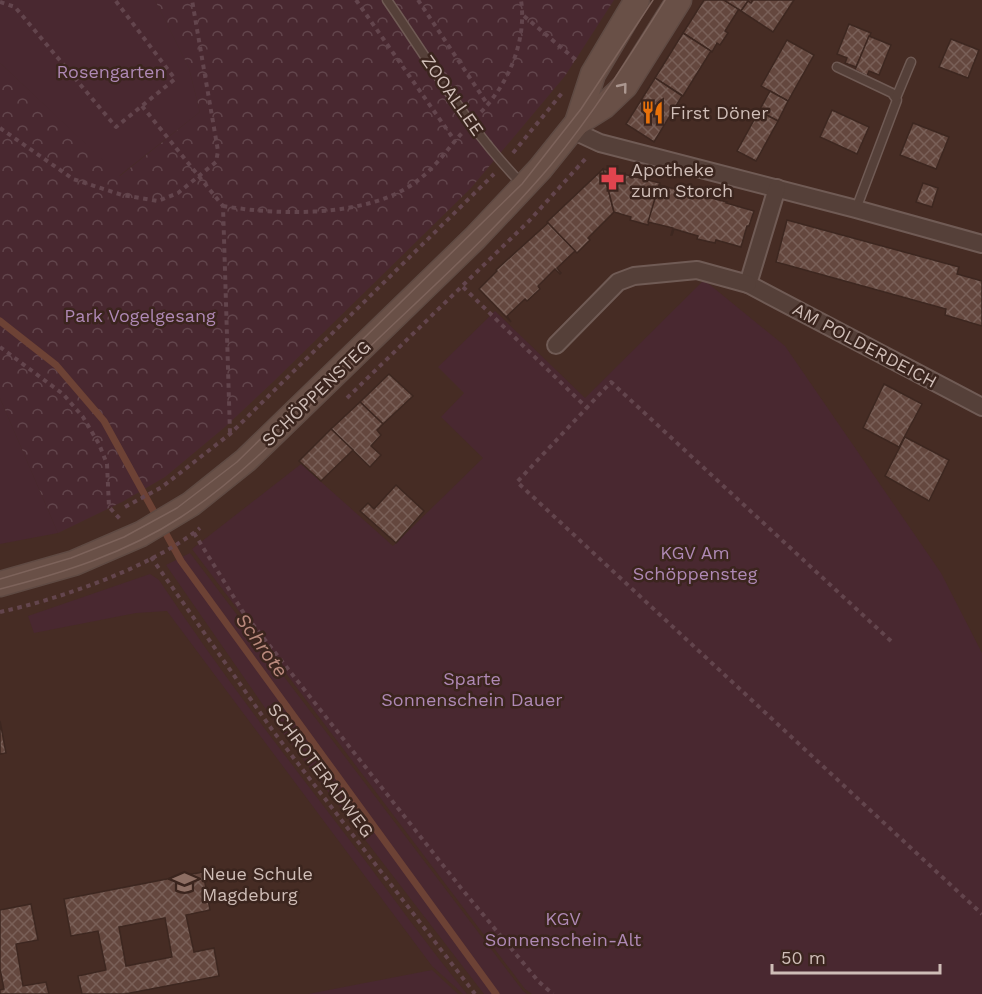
<svg xmlns="http://www.w3.org/2000/svg" width="982" height="994" viewBox="0 0 982 994" font-family="'Work Sans',sans-serif">
<style>
.green{fill:#492830}
.park{fill:url(#park-crowns)}
.lines{fill:none;stroke-linecap:round;stroke-linejoin:round}
.stream{stroke:#6d4235;stroke-width:7}
.building{fill:url(#building-cross-hatch);stroke:#3d2720;stroke-width:1.5;fill-rule:evenodd}
.service-casing{stroke:#705b55;stroke-width:11}
.minor-casing{stroke:#705b55;stroke-width:20}
.secondary-casing{stroke:#5f4a43;stroke-width:27}
.path{stroke:#63454d;stroke-width:4;stroke-dasharray:4.5 4.5;stroke-linecap:butt}
.service{stroke:#554039;stroke-width:8}
.minor{stroke:#554039;stroke-width:16}
.secondary{stroke:#695047;stroke-width:24}
.tram{stroke:#7d635b;stroke-width:1.5}
.oneway{stroke:#ab9790}
.labels{text-anchor:middle;dominant-baseline:central;stroke-width:5;stroke-linejoin:round;paint-order:stroke}
.park-label{font-size:18px;fill:#af89b5;stroke:#3b251e}
.street-label{font-size:18px;fill:#cfbdb7;stroke:#3b251e}
.poi-label{font-size:18px;fill:#cfbdb7;stroke:#3b251e;text-anchor:start}
.water-label{font-size:20px;font-style:italic;fill:#b9897c;stroke:#3b251e}
</style>
<defs>
<pattern id="park-crowns" width="20" height="18" patternUnits="userSpaceOnUse" patternTransform="scale(1.5)"><rect width="20" height="18" fill="#492830"/><path d="M2 6a3 3 0 1 1 6 0M12 15a3 3 0 1 1 6 0" fill="none" stroke="#62454c"/></pattern>
<pattern id="building-cross-hatch" width="8" height="8" patternUnits="userSpaceOnUse" patternTransform="scale(1.5)"><rect width="8" height="8" fill="#64473e"/><path d="M0 0l8 8M0 8l8-8" fill="none" stroke="#796058"/></pattern>
</defs>
<rect width="100%" height="100%" fill="#462c24"/>
<g class="green">
<polygon points="0,0 155,0 189,68 200,112 119,176 0,63"/>
<polygon points="704,280 785,346 941,573 982,653 982,994 532,994 525,989 192,549 301,464 393,546 483,458 441,417 464,393 438,367 495,311 585,398"/>
<polygon points="0,398 58,533 0,544"/>
<polygon points="190,553 523,991 527,994 484,994 279,728 166,565"/>
<path d="M150,574L159,580C218,669 283,753 348,838C388,890 425,943 467,994H463L432,966L167,611L136,613L34,633L28,616Z"/>
<polygon points="432,970 458,994 308,994"/>
</g>
<polygon class="park" points="155,0 614,0 565,76 471,188 274,381 225,427 165,477 122,502 58,533 0,398 0,63 120,176 200,112 189,68"/>
<g class="lines">
<polyline class="stream" points="0,321 56,365 104,421 181,561 496,994"/>
</g>
<g class="building">
<polygon points="704,0 724,0 739,9 725,31 728,33 720,45 717,43 712,52 683,33"/>
<polygon points="724,0 753,0 751,3 748,1 741,11"/>
<polygon points="753,0 794,0 773,32 741,11 748,1 751,3"/>
<polygon points="849,24 871,33 856,67 845,63 847,58 837,54"/>
<polygon points="683,33 711,51 683,96 655,78"/>
<polygon points="869,36 891,45 879,75 869,71 867,76 855,70"/>
<polygon points="951,39 979,50 968,78 939,67"/>
<polygon points="787,40 814,55 788,101 761,86"/>
<polygon points="655,78 682,96 654,142 626,124"/>
<polygon points="770,91 788,101 778,121 759,111"/>
<polygon points="832,110 869,127 857,154 820,137"/>
<polygon points="759,111 778,121 756,161 737,151"/>
<polygon points="913,123 949,137 936,169 900,155"/>
<polygon points="603,169 614,212 588,238 590,240 577,253 547,222"/>
<polygon points="603,169 660,183 648,225 630,220 631,217 614,212"/>
<polygon points="923,183 938,188 932,207 916,202"/>
<polygon points="659,185 727,202 726,203 754,211 749,226 747,226 741,247 716,240 715,243 697,239 698,236 674,229 672,235 671,235 673,228 648,222"/>
<polygon points="787,220 959,267 957,274 982,281 982,326 945,315 946,309 776,262"/>
<polygon points="548,223 575,251 557,268 561,273 560,274 555,269 538,286 540,289 527,301 525,299 507,316 511,322 479,289 497,271 496,270"/>
<polygon points="389,374 413,396 383,424 360,402"/>
<polygon points="884,384 922,404 899,447 863,428"/>
<polygon points="360,402 383,424 377,430 381,435 371,446 381,455 370,467 331,429"/>
<polygon points="331,429 353,450 321,481 299,461"/>
<polygon points="905,437 949,460 929,501 885,476"/>
<polygon points="396,485 424,511 396,543 360,511 368,503 374,509"/>
<polygon points="0,721 6,753 0,754"/>
<path d="M203,872L210,910L186,915L194,952L214,948L219,976L125,994H82L78,976L106,970L98,931L71,936L64,899ZM165,918L172,957L126,966L119,927Z"/>
<polygon points="31,904 38,940 16,944 23,986 46,982 49,994 0,994 0,990 4,989 0,969 0,910"/>
</g>
<g class="lines">
<defs>
<g id="service">
<path d="M387,0C430,62 469,130 522,184"/>
<polyline points="837,67 892,93 897,100 856,209"/>
<polyline points="896,98 911,62"/>
</g>
<g id="minor">
<polyline points="572,130 600,143 856,209 982,244"/>
<polyline points="777,188 748,284 982,407"/>
<polyline points="556,345 618,282 634,276 697,270 748,284"/>
</g>
<g id="secondary">
<polyline points="577,123 604,106 625,86 679,0"/>
<polyline points="0,584 74,563 141,534 191,504 246,460 475,238 540,169 577,123 593,74 637,0"/>
</g>
</defs>
<use href="#service" class="service-casing"/>
<use href="#minor" class="minor-casing"/>
<use href="#secondary" class="secondary-casing"/>
<g class="path">
<polyline points="356,0 455,141"/>
<polyline points="418,0 488,105"/>
<polyline points="0,2 15,7 116,127 175,79 115,0"/>
<polyline points="524,16 576,60"/>
<polyline points="142,106 223,206 230,433"/>
<path d="M481,112C509,83 527,40 521,0"/>
<polyline points="0,128 73,179 122,195 158,201 178,193 216,162 218,151 192,0"/>
<polyline points="513,153 562,93"/>
<path d="M223,206C282,216 375,218 422,177C437,165 449,147 462,133"/>
<polyline points="463,287 587,408"/>
<polyline points="0,347 63,394 83,417 99,444 107,464 109,507 120,519"/>
<polyline points="347,398 529,221 587,157"/>
<polyline points="125,507 162,487 230,434 494,174"/>
<polyline points="194,533 243,612 461,888 539,982 553,994"/>
<polyline points="151,557 273,731 475,994"/>
<path d="M0,612C60,599 152,567 200,528"/>
<polyline points="891,641 611,382 517,482 982,914"/>
</g>
<use href="#service" class="service"/>
<use href="#minor" class="minor"/>
<use href="#secondary" class="secondary"/>
<g class="tram">
<polyline points="0,579 71,558 124,537 177,508 237,462 522,184 581,109 653,0"/>
<path d="M0,589C63,573 126,553 181,517C246,474 299,416 354,362C420,298 491,236 551,165C594,113 629,57 665,0"/>
</g>
</g>
<defs><path id="oneway-chevron" d="M-2-3.5L2.5 0L-2 3.5" fill="none" stroke-width="1.6" stroke-linecap="round" stroke-linejoin="round" transform="scale(1.5)"/></defs>
<use class="oneway" href="#oneway-chevron" transform="translate(623 87) rotate(-51)"/>
<defs>
<symbol id="restaurant-bare" viewBox="-9 -9 18 18"><path d="M-5-6h1v4h1v-4h1v4h1v-4h1v5L-1.5 .5V6h-2V.5L-5-1ZM5-6V6H3V1.5H1.5Q1.5-4 5-6Z" fill="#e8710a" stroke="#3b251e" stroke-width="2.5" paint-order="stroke"/></symbol>
<symbol id="pharmacy-bare" viewBox="-9 -9 18 18"><path d="M-2-6h4v4h4v4h-4v4h-4v-4h-4v-4h4Z" fill="#e0444e" stroke="#3b251e" stroke-width="2.5" paint-order="stroke"/></symbol>
<symbol id="school-bare" viewBox="-9 -9 18 18"><path d="M0-5L7-2L0 1L-7-2ZM-4 1L0 2.5L4 1V4Q0 6-4 4Z" fill="#8d6e63" stroke="#3b251e" stroke-width="2.5" paint-order="stroke"/></symbol>
</defs>
<g fill-rule="evenodd">
<use href="#restaurant-bare" x="636" y="96" width="33" height="33"/>
<use href="#pharmacy-bare" x="596" y="162" width="33" height="33"/>
<use href="#school-bare" x="168" y="866" width="33" height="33"/>
</g>
<g class="labels">
<g class="park-label">
<text x="111" y="71">Rosengarten</text>
<text x="140" y="315">Park Vogelgesang</text>
<text x="695" y="552">KGV Am<tspan x="695" dy="21">Schöppensteg</tspan></text>
<text x="472" y="678">Sparte<tspan x="472" dy="21">Sonnenschein Dauer</tspan></text>
<text x="563" y="918">KGV<tspan x="563" dy="21">Sonnenschein-Alt</tspan></text>
</g>
<g class="street-label">
<text transform="translate(453 95) rotate(55)">ZOOALLEE</text>
<text transform="translate(865 345) rotate(28)">AM POLDERDEICH</text>
<text transform="translate(316 393) rotate(-44)">SCHÖPPENSTEG</text>
<text transform="translate(321 770) rotate(53)">SCHROTERADWEG</text>
</g>
<g class="poi-label">
<text x="670" y="112">First Döner</text>
<text x="631" y="169">Apotheke<tspan x="631" dy="21">zum Storch</tspan></text>
<text x="202" y="873">Neue Schule<tspan x="202" dy="21">Magdeburg</tspan></text>
</g>
<g class="water-label">
<text transform="translate(262 645) rotate(54)">Schrote</text>
</g>
</g>
<path d="M772 964v9h168v-9" fill="none" stroke="#cfbdb7" stroke-width="3"/>
<text x="781" y="964" font-size="18" fill="#cfbdb7" stroke="#3b251e" stroke-width="4.5" paint-order="stroke">50 m</text>
</svg>
